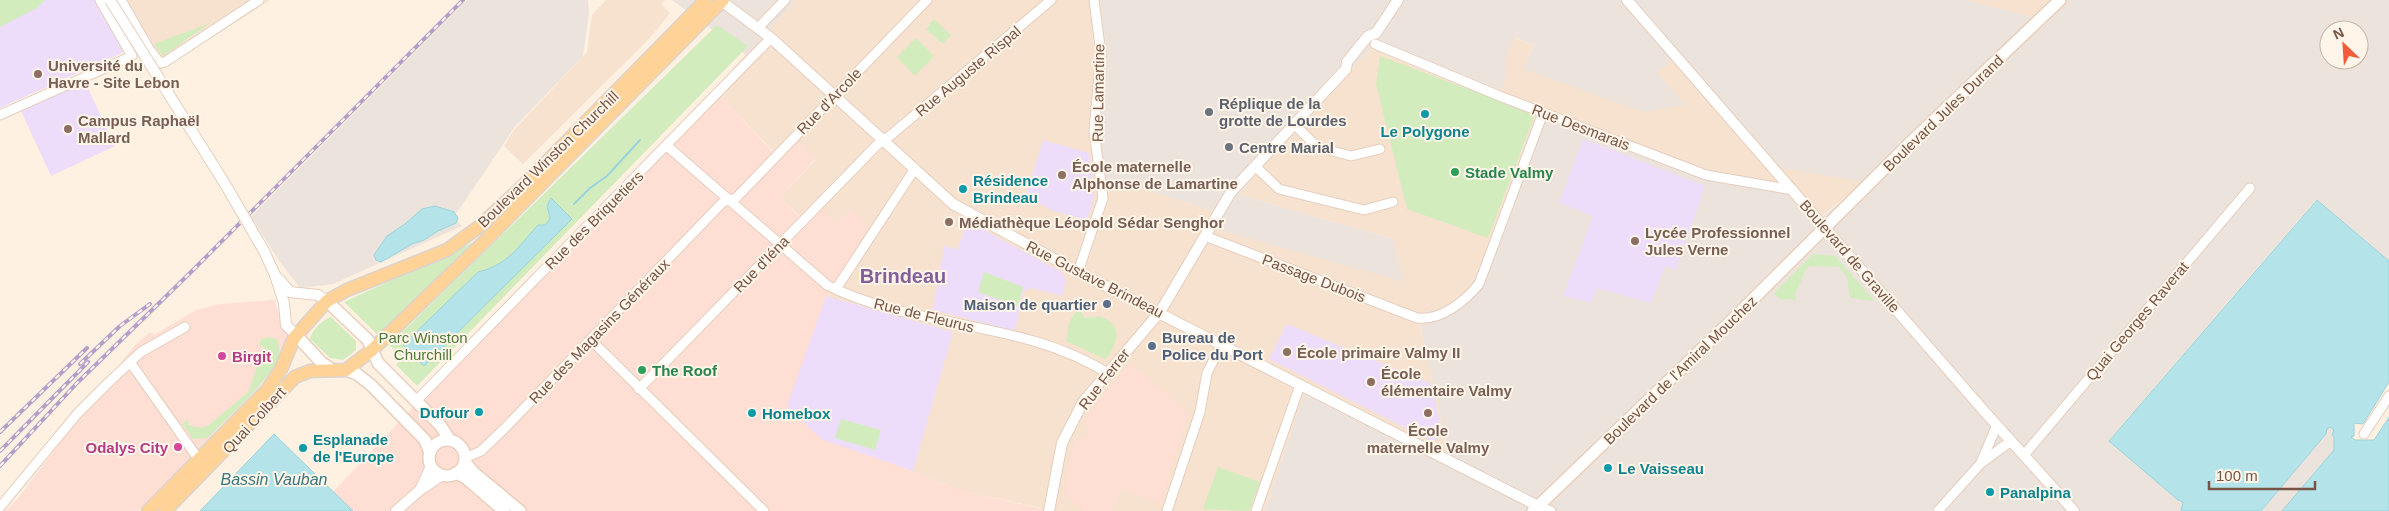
<svg xmlns="http://www.w3.org/2000/svg" width="2389" height="511" viewBox="0 0 2389 511" font-family="Helvetica,sans-serif">
<style>
.residential{fill:#f6e2ce}
.commercial{fill:#ffded4}
.industrial{fill:#ece3dc;fill-rule:evenodd}
.education{fill:#eeddfa}
.green{fill:#d3ecbe}
.water{fill:#b4e4e9;stroke:#99d4db}
.lines{fill:none;stroke-linecap:round;stroke-linejoin:round}
.stream{stroke:#99d4db;stroke-width:2}
.minor-casing{stroke:#e5cebf;stroke-width:11}
.tertiary-casing{stroke:#e5cebf;stroke-width:12}
.secondary-casing{stroke:#eacfbb;stroke-width:14}
.primary-casing{stroke:#dcd3cf;stroke-width:15}
.minor{stroke:#fff;stroke-width:9}
.tertiary{stroke:#fff;stroke-width:10}
.secondary{stroke:#fff;stroke-width:11}
.primary{stroke:#ffd397;stroke-width:12}
.rail-casing{stroke:#b39fc8;stroke-width:4}
.rail{stroke:#fff5e9;stroke-width:2;stroke-dasharray:5.5;stroke-linecap:butt}
.tertiary-bridge-casing{stroke:#e5cebf;stroke-width:12;stroke-linecap:butt}
.tertiary-bridge{stroke:#fff;stroke-width:10}
.education-dot{fill:#8d6e63;stroke:#fff5e9;stroke-width:2}
.worship-dot{fill:#6b7280;stroke:#fff5e9;stroke-width:2}
.culture-dot{fill:#0f9aa8;stroke:#fff5e9;stroke-width:2}
.leisure-dot{fill:#2e9e5b;stroke:#fff5e9;stroke-width:2}
.service-dot{fill:#5c6f8a;stroke:#fff5e9;stroke-width:2}
.hotel-dot{fill:#d1479c;stroke:#fff5e9;stroke-width:2}
.labels{text-anchor:middle;dominant-baseline:central;stroke-width:4;stroke-linejoin:round;paint-order:stroke}
.education-label{font-size:15px;font-weight:bold;fill:#785e54;stroke:#fff5e9;text-anchor:start}
.street-label{font-size:15px;fill:#775546;stroke:#fff5e9}
.worship-label{font-size:15px;font-weight:bold;fill:#5b616d;stroke:#fff5e9;text-anchor:start}
.culture-label{font-size:15px;font-weight:bold;fill:#0d838f;stroke:#fff5e9;text-anchor:start}
.leisure-label{font-size:15px;font-weight:bold;fill:#27864d;stroke:#fff5e9;text-anchor:start}
.service-label{font-size:15px;font-weight:bold;fill:#4e5e75;stroke:#fff5e9;text-anchor:end}
.park-label{font-size:15px;fill:#4f783a;stroke:#fff5e9}
.hotel-label{font-size:15px;font-weight:bold;fill:#b23c85;stroke:#fff5e9;text-anchor:start}
.water-label{font-size:16px;font-style:italic;fill:#38767e;stroke:#fff5e9}
.district-label{font-size:20px;font-weight:bold;fill:#84609b;stroke:#fff5e9}
</style>
<rect width="100%" height="100%" fill="#fef1e1"/>
<g class="residential">
<polygon points="110,0 270,0 157,73"/>
<polygon points="606,0 665,0 661,4 670,13 649,39 523,164 504,146 513,131 587,52 592,15"/>
<polygon points="795,0 1100,0 1107,56 1098,132 1107,184 1120,182 1208,209 1403,282 1393,239 1240,195 1254,174 1379,40 1498,89 1502,88 1506,75 1506,58 1513,37 1534,45 1523,69 1685,105 1656,72 1679,55 1864,182 1814,222 1480,268 1470,287 1455,302 1438,309 1417,314 1452,467 1305,392 1265,511 1041,511 1041,508 963,491 820,436 789,405 831,291 836,224 802,218 780,198 815,160 791,135 774,152 714,90"/>
<polygon points="1965,0 2049,0 2033,17"/>
</g>
<g class="commercial">
<polygon points="714,90 773,152 791,135 815,159 780,198 801,218 817,203 836,224 850,209 870,228 831,291 789,405 820,436 963,491 1042,509 1041,511 315,511"/>
<polygon points="274,300 294,351 138,511 4,511 15,502 134,346 150,332 154,335 196,310 220,304"/>
<polygon points="1130,363 1188,413 1161,503 1121,489 1112,511 1084,511 1064,492 1075,439 1086,438 1089,429 1084,421 1102,396"/>
</g>
<g class="industrial">
<polygon points="467,0 588,0 589,14 583,56 514,128 454,217 462,226 333,284 300,288 280,262 251,217"/>
<polygon points="672,0 795,0 747,56"/>
<path d="M1100,0H1965L2033,17L2049,0H2389V261L2318,200L2314,202L2109,440L2178,500L2184,502L2181,511H1265L1305,392L1452,467L1417,313L1438,309L1455,302L1470,287L1480,268L1538,116L1709,179L1775,190L1792,196L1815,223L1864,182L1782,168L1679,55L1657,72L1685,105L1643,112L1523,69L1534,45L1514,37L1506,58V75L1502,88L1498,89L1379,40L1254,174L1240,195L1393,239L1404,282L1220,230L1207,224L1214,211L1208,209L1120,182L1107,184L1098,132L1107,56ZM2329,30H2359V60H2329Z"/>
<polygon points="2330,427 2334,430 2334,450 2282,511 2261,511 2326,435 2327,429"/>
</g>
<g class="education">
<polygon points="0,0 95,0 124,52 0,108"/>
<polygon points="85,82 115,146 51,176 21,111"/>
<polygon points="1583,139 1705,186 1676,270 1665,266 1651,303 1597,288 1591,303 1563,296 1593,216 1559,203"/>
<polygon points="1043,140 1089,153 1094,198 1087,220 1053,211 1026,196"/>
<polygon points="968,221 1061,272 1066,280 1063,296 1032,288 1023,292 1015,331 933,310 944,245 957,250"/>
<polygon points="826,296 953,332 913,471 821,439 787,406"/>
<polygon points="1287,324 1430,383 1443,434 1433,442 1269,359"/>
</g>
<g class="green">
<polygon points="0,0 45,0 37,8 0,27"/>
<polygon points="934,19 951,35 943,44 926,29"/>
<polygon points="210,23 163,56 154,44"/>
<polygon points="717,25 748,46 417,386 396,365 402,357 389,345"/>
<polygon points="916,38 934,56 915,76 897,57"/>
<polygon points="1380,56 1535,114 1488,238 1407,209 1376,84"/>
<polygon points="476,241 379,336 344,302"/>
<path d="M1813,254L1835,256L1875,301L1850,298L1847,277L1839,267L1809,266C1801,274 1802,285 1795,293L1796,300L1779,299L1774,293Z"/>
<polygon points="984,272 1023,287 1018,307 978,292"/>
<path d="M1078,309L1085,318C1090,318 1097,316 1101,317C1125,324 1117,347 1105,359L1066,341L1070,321Z"/>
<path d="M331,317L356,341V350L343,360L330,358L310,339C311,331 323,319 331,317Z"/>
<path d="M269,337L277,339C279,344 280,349 279,355C274,377 225,420 208,438L193,439L182,424L185,421H189L188,425L202,428L210,424L248,392L264,347L259,345L261,339Z"/>
<polygon points="841,419 881,430 875,450 835,438"/>
<polygon points="1218,467 1260,482 1249,511 1203,509"/>
</g>
<g class="water">
<path d="M551,198L572,219L424,366L403,345L478,272C508,265 518,247 538,225H546L550,218L547,206Z"/>
<polygon points="2317,200 2389,261 2389,382 2363,424 2354,423 2354,436 2351,437 2355,440 2374,440 2389,417 2389,511 2282,511 2334,450 2334,436 2332,435 2334,430 2330,427 2327,429 2326,434 2261,511 2181,511 2183,502 2178,500 2109,441"/>
<polygon points="435,206 454,212 458,218 456,223 438,231 424,240 412,244 381,262 376,260 374,255 387,236 405,224 422,209"/>
<polygon points="274,434 350,508 353,511 200,511"/>
</g>
<g class="lines">
<polyline class="stream" points="574,204 590,188 607,176 640,140"/>
<defs>
<g id="minor">
<polyline points="121,0 149,49 160,63 165,62 259,0"/>
<polyline points="758,28 785,0"/>
<polyline points="1375,44 1502,97 1706,175 1793,190"/>
<polyline points="0,115 132,56 100,0"/>
<polyline points="1294,124 1317,147 1351,156 1380,149"/>
<path d="M667,146L827,285C914,329 1024,320 1107,373"/>
<polyline points="1255,166 1279,189 1364,210 1393,202"/>
<path d="M1205,236L1417,318C1441,321 1465,301 1479,284L1543,113"/>
<polyline points="1078,272 1103,198 1094,131 1101,54 1094,0"/>
<polyline points="836,289 914,170"/>
<polyline points="591,340 764,511"/>
<polyline points="130,362 202,464"/>
<polyline points="639,389 877,145 891,135 1051,0"/>
<polyline points="416,401 771,38"/>
<polyline points="2364,434 2389,396"/>
<polyline points="2024,455 2250,188"/>
<polyline points="465,458 481,451 505,428 723,202 736,198 927,0"/>
<polyline points="1982,460 1997,425"/>
<polyline points="1538,506 1551,511"/>
<polyline points="0,507 77,414 109,382 141,352 185,327"/>
<polyline points="1167,511 1200,412 1207,373 1222,344"/>
<polyline points="1256,511 1300,385"/>
<polyline points="1938,511 1981,463 2011,441"/>
</g>
<g id="tertiary">
<polyline points="720,0 771,38 953,204 1084,275 1538,506"/>
<polyline points="1627,0 1984,411 2074,511"/>
<polyline points="264,251 275,275 284,303 286,325 296,335"/>
<polyline points="279,279 290,292 318,295 327,301"/>
<polyline points="420,490 431,466"/>
<polyline points="396,511 420,490 442,475"/>
<polyline points="1049,511 1062,443 1083,402 1160,312 1231,192 1346,69 1347,62 1368,36 1376,33 1398,0"/>
</g>
<g id="secondary">
<polyline points="327,301 368,340 378,363 440,425 450,440"/>
<polyline points="296,335 321,362 331,369"/>
<polyline points="346,370 357,374 371,385 425,440 430,453"/>
<circle cx="447" cy="458" r="18"/>
<polyline points="465,462 473,472 520,511"/>
<polyline points="456,473 466,478 504,511"/>
<polyline points="1533,511 1733,319 1912,141 2060,0"/>
</g>
<g id="primary">
<polyline points="148,511 268,389 281,369 294,338 327,301 347,290 447,250 480,226 524,185 706,0"/>
<polyline points="165,511 295,377 310,371 346,370 372,350 484,242 723,0"/>
</g>
</defs>
<use href="#minor" class="minor-casing"/>
<use href="#tertiary" class="tertiary-casing"/>
<use href="#secondary" class="secondary-casing"/>
<use href="#primary" class="primary-casing"/>
<use href="#minor" class="minor"/>
<use href="#tertiary" class="tertiary"/>
<use href="#secondary" class="secondary"/>
<use href="#primary" class="primary"/>
<defs>
<g id="rail">
<polyline points="80,364 120,326 150,304"/>
<polyline points="0,432 87,348"/>
<polyline points="0,451 88,362"/>
<polyline points="0,466 77,383 190,273 463,0"/>
</g>
</defs>
<use href="#rail" class="rail-casing"/>
<use href="#rail" class="rail"/>
<defs>
<polyline id="tertiary-bridge" points="110,0 225,184 264,251"/>
</defs>
<use href="#tertiary-bridge" class="tertiary-bridge-casing"/>
<use href="#tertiary-bridge" class="tertiary-bridge"/>
</g>
<g class="education-dot">
<circle cx="38" cy="74" r="5"/>
<circle cx="68" cy="129" r="5"/>
<circle cx="1062" cy="175" r="5"/>
<circle cx="949" cy="222" r="5"/>
<circle cx="1635" cy="241" r="5"/>
<circle cx="1287" cy="352" r="5"/>
<circle cx="1371" cy="382" r="5"/>
<circle cx="1428" cy="413" r="5"/>
</g>
<g class="worship-dot">
<circle cx="1209" cy="112" r="5"/>
<circle cx="1229" cy="147" r="5"/>
</g>
<g class="culture-dot">
<circle cx="1425" cy="114" r="5"/>
<circle cx="963" cy="189" r="5"/>
<circle cx="479" cy="412" r="5"/>
<circle cx="752" cy="413" r="5"/>
<circle cx="303" cy="448" r="5"/>
<circle cx="1608" cy="468" r="5"/>
<circle cx="1990" cy="492" r="5"/>
</g>
<g class="leisure-dot">
<circle cx="1455" cy="172" r="5"/>
<circle cx="642" cy="370" r="5"/>
</g>
<g class="service-dot">
<circle cx="1107" cy="304" r="5"/>
<circle cx="1152" cy="346" r="5"/>
</g>
<g class="hotel-dot">
<circle cx="222" cy="356" r="5"/>
<circle cx="178" cy="447" r="5"/>
</g>
<g class="labels">
<g class="education-label">
<text x="48" y="65">Université du<tspan x="48" dy="17">Havre - Site Lebon</tspan></text>
<text x="78" y="120">Campus Raphaël<tspan x="78" dy="17">Mallard</tspan></text>
<text x="1072" y="166">École maternelle<tspan x="1072" dy="17">Alphonse de Lamartine</tspan></text>
<text x="959" y="222">Médiathèque Léopold Sédar Senghor</text>
<text x="1645" y="232">Lycée Professionnel<tspan x="1645" dy="17">Jules Verne</tspan></text>
<text x="1297" y="352">École primaire Valmy II</text>
<text x="1381" y="373">École<tspan x="1381" dy="17">élémentaire Valmy</tspan></text>
<text x="1428" y="430" text-anchor="middle">École<tspan x="1428" dy="17">maternelle Valmy</tspan></text>
</g>
<g class="street-label">
<text transform="translate(968 71) rotate(-40)">Rue Auguste Rispal</text>
<text transform="translate(1098 93) rotate(-89)">Rue Lamartine</text>
<text transform="translate(829 101) rotate(-46)">Rue d'Arcole</text>
<text transform="translate(1943 113) rotate(-44)">Boulevard Jules Durand</text>
<text transform="translate(1581 127) rotate(21)">Rue Desmarais</text>
<text transform="translate(548 159) rotate(-44)">Boulevard Winston Churchill</text>
<text transform="translate(594 220) rotate(-45)">Rue des Briquetiers</text>
<text transform="translate(1850 256) rotate(49)">Boulevard de Graville</text>
<text transform="translate(761 264) rotate(-46)">Rue d'Iéna</text>
<text transform="translate(1314 278) rotate(21)">Passage Dubois</text>
<text transform="translate(1095 279) rotate(27)">Rue Gustave Brindeau</text>
<text transform="translate(924 315) rotate(14)">Rue de Fleurus</text>
<text transform="translate(2137 321) rotate(-50)">Quai Georges Raverat</text>
<text transform="translate(599 331) rotate(-46)">Rue des Magasins Généraux</text>
<text transform="translate(1680 370) rotate(-44)">Boulevard de l'Amiral Mouchez</text>
<text transform="translate(1104 379) rotate(-52)">Rue Ferrer</text>
<text transform="translate(254 420) rotate(-47)">Quai Colbert</text>
</g>
<g class="worship-label">
<text x="1219" y="103">Réplique de la<tspan x="1219" dy="17">grotte de Lourdes</tspan></text>
<text x="1239" y="147">Centre Marial</text>
</g>
<g class="culture-label">
<text x="1425" y="131" text-anchor="middle">Le Polygone</text>
<text x="973" y="180">Résidence<tspan x="973" dy="17">Brindeau</tspan></text>
<text x="469" y="412" text-anchor="end">Dufour</text>
<text x="762" y="413">Homebox</text>
<text x="313" y="439">Esplanade<tspan x="313" dy="17">de l'Europe</tspan></text>
<text x="1618" y="468">Le Vaisseau</text>
<text x="2000" y="492">Panalpina</text>
</g>
<g class="leisure-label">
<text x="1465" y="172">Stade Valmy</text>
<text x="652" y="370">The Roof</text>
</g>
<g class="service-label">
<text x="1097" y="304">Maison de quartier</text>
<text x="1162" y="337" text-anchor="start">Bureau de<tspan x="1162" dy="17">Police du Port</tspan></text>
</g>
<g class="park-label">
<text x="423" y="337">Parc Winston<tspan x="423" dy="17">Churchill</tspan></text>
</g>
<g class="hotel-label">
<text x="232" y="356">Birgit</text>
<text x="168" y="447" text-anchor="end">Odalys City</text>
</g>
<g class="water-label">
<text x="274" y="479">Bassin Vauban</text>
</g>
<g class="district-label">
<text x="903" y="276">Brindeau</text>
</g>
</g>
<g transform="translate(2344 45) rotate(335)"><circle r="24" fill="#fff5e9" stroke="#c9b5a8"/>
<path d="M0-4L9 19L0 12L-9 19Z" fill="#f25b3c"/>
<text y="-8" font-size="14" font-weight="bold" text-anchor="middle" fill="#775546">N</text>
</g>
<path d="M2209 481v8h106v-8" fill="none" stroke="#775546" stroke-width="2.5"/>
<text x="2216" y="481" font-size="15" fill="#775546" stroke="#fff5e9" stroke-width="4" paint-order="stroke">100 m</text>
</svg>
